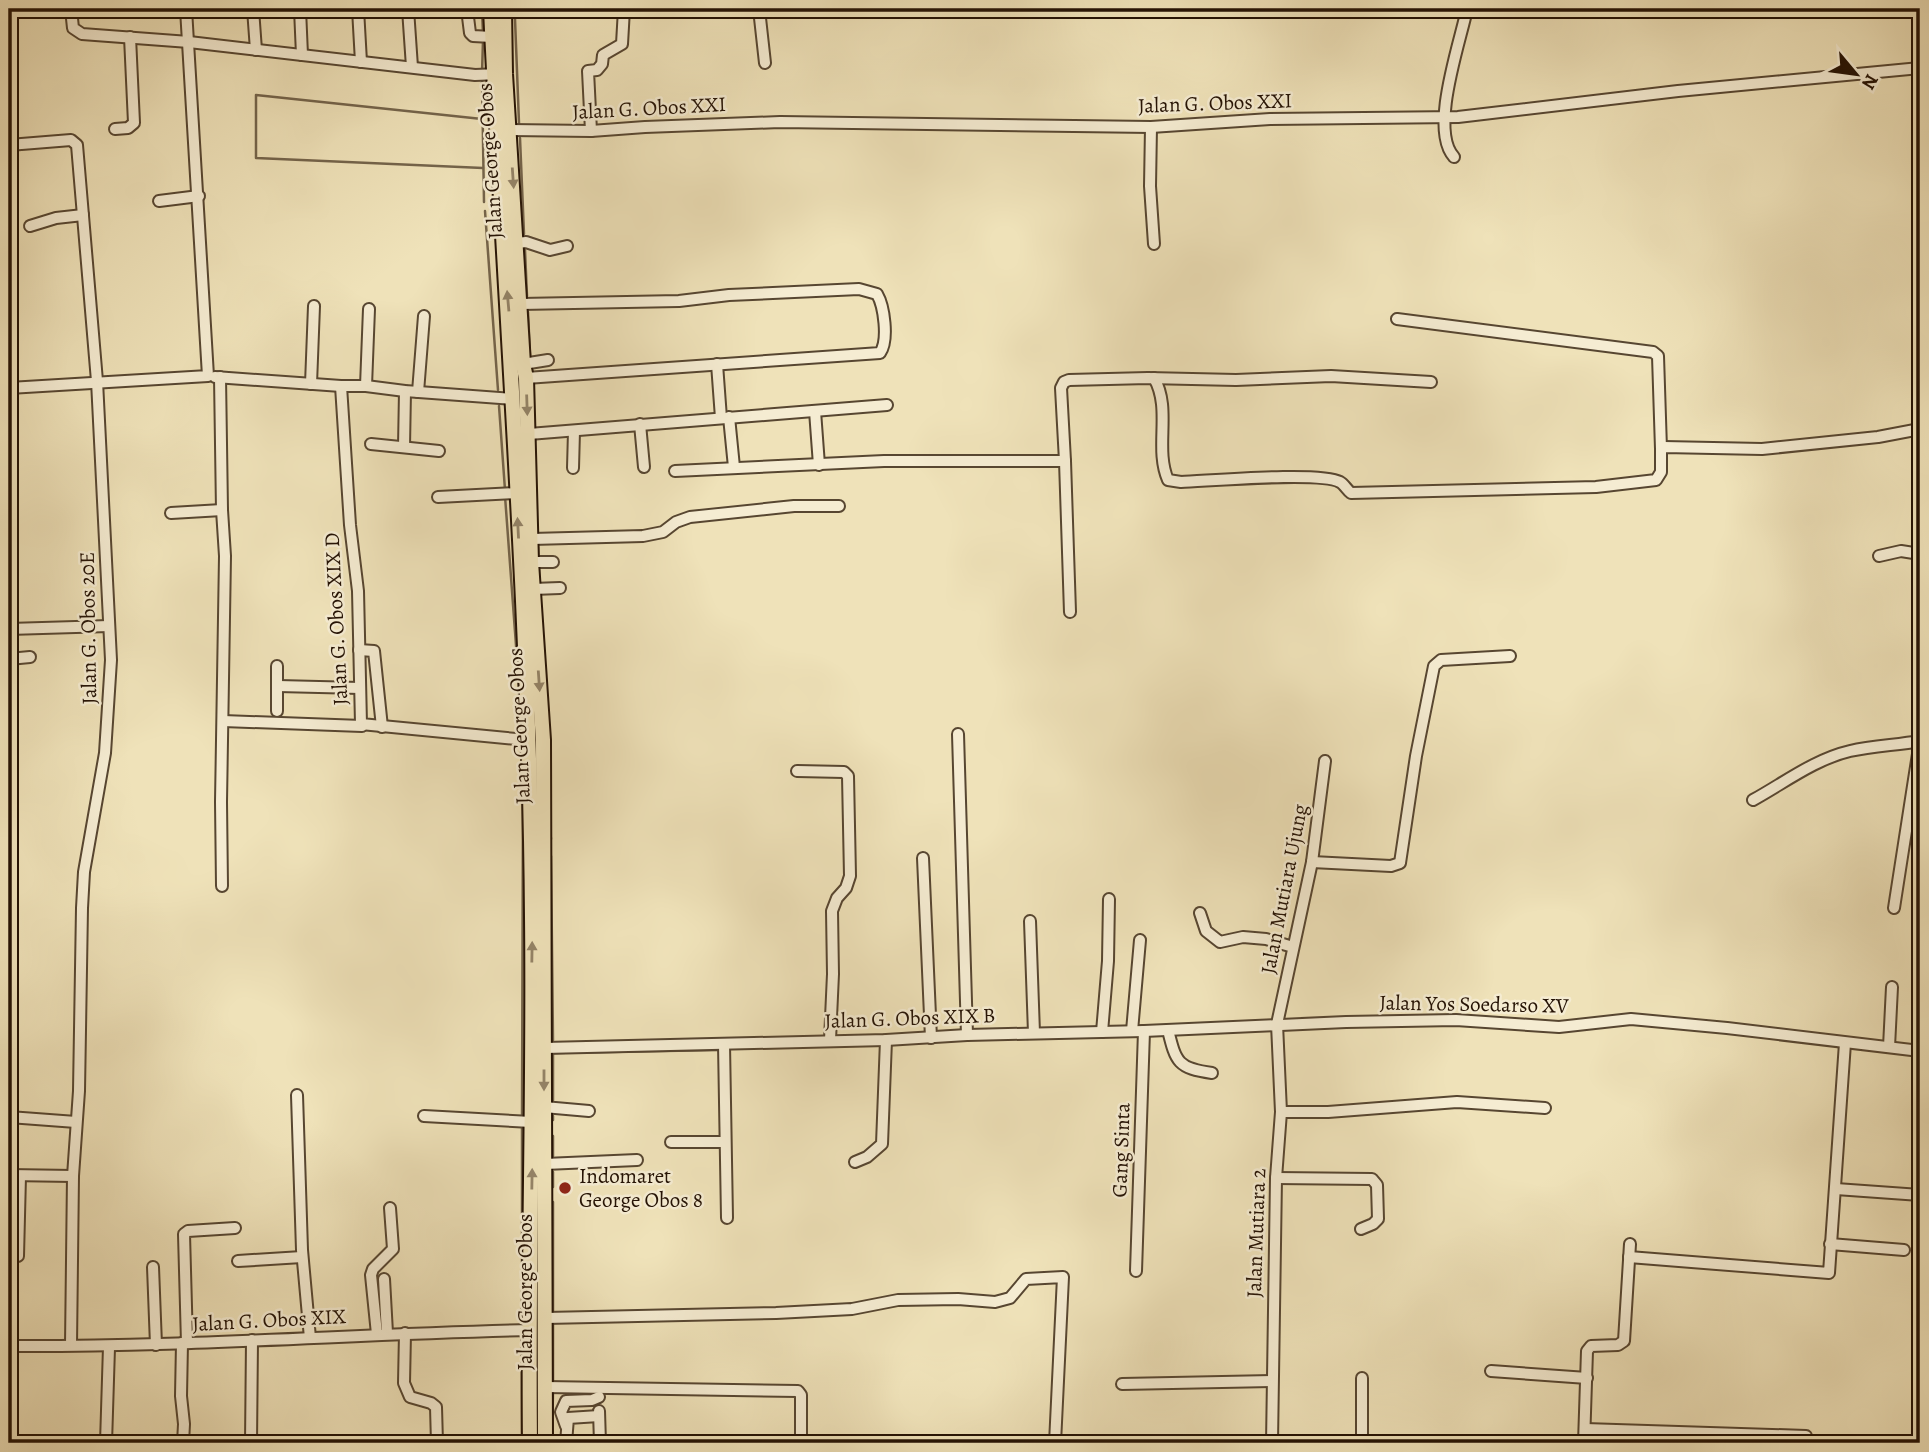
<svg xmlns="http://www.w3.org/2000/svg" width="1929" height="1452" viewBox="0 0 1929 1452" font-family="Alegreya,serif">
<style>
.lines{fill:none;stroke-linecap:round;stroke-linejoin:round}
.stream{stroke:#74644b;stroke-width:2.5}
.minor-casing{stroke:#574631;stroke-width:14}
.major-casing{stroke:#241204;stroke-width:18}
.minor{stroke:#f5ecd2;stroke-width:10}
.major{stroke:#efe2b9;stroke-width:14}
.oneway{fill:#948468}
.poi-dot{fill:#8f2418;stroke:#f5ecd2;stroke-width:2.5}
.labels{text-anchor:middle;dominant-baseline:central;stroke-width:5;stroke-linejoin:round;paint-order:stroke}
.street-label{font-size:21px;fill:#241204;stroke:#f5ecd2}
.poi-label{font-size:21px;fill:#241204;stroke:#f5ecd2;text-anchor:start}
</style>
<rect width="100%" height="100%" fill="#efe2b9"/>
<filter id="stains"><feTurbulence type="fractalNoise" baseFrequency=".00286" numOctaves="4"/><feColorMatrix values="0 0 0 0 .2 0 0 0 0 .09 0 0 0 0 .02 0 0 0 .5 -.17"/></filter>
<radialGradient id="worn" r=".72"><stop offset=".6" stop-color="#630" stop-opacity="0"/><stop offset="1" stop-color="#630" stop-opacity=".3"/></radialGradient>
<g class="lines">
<g class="stream">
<polyline points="482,9 483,34"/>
<polyline points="515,19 519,123"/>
<polyline points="482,73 483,41"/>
<polyline points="482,79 484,202"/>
<polyline points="482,119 256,95 256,158 483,168"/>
<polyline points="520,138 524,234"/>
<polyline points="485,211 498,390"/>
<polyline points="525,250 527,296"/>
<polyline points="528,312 530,355"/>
<polyline points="499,406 505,490"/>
<polyline points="505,496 521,713"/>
<polyline points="538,547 538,554"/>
<polyline points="539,570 539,581"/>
<polyline points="550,830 551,839"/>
<polyline points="551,856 553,1040"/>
<polyline points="553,1100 553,1053 720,1050"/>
<polyline points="553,1116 553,1120"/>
<polyline points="522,1119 523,790"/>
<polyline points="553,1156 553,1136"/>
<polyline points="553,1187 553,1172"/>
<polyline points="553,1315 553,1202"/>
<polyline points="522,1325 522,1126"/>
<polyline points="553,1385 553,1321"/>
<polyline points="522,1443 522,1332"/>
<polyline points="552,1443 553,1391"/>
</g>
<defs>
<g id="minor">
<polyline points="71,9 73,28 82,34 189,42 475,75 499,74"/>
<polyline points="253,9 256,50"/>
<polyline points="300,9 302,55"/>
<polyline points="358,9 361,62"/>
<polyline points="408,9 412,67"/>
<polyline points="467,9 470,33 473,36 492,37"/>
<polyline points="759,9 765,63"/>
<polyline points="504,11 627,9"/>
<polyline points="1151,127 1150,186 1154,244"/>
<polyline points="115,129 128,128 134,123 130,37"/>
<polyline points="510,130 591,131 645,127 780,122 1151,127 1270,119 1458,117 1678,91 1920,68"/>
<polyline points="591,131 588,71 597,70 602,64 603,55 622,44 624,9"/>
<polyline points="9,145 71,140 77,145 97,381 111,660 105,753 84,872 82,908 79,1091 73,1176 71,1345"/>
<path d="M1454,157C1429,130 1460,43 1467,9"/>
<polyline points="159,201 199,196"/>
<polyline points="30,226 56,218 83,215"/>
<polyline points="517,243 526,242 550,250 567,246"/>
<path d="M521,304L679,301L729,295L859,289L877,294C884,306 889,340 880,353L526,378"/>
<polyline points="1397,319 1653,352 1658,356 1661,449"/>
<polyline points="523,364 548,360"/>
<polyline points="717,364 721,418"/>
<polyline points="215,377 341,386 366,386 405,391 512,399"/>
<polyline points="220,377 222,510 225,556 221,802 222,886"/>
<path d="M1154,378C1172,409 1154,448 1168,480L1181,482C1209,481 1320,471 1340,482C1344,484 1347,490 1351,493L1596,487L1656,480L1661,472V450L1664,447L1762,449L1878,437L1920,429"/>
<polyline points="311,384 314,306"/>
<polyline points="341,386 350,525 358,591 361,724 527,740"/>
<polyline points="366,386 369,309"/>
<polyline points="9,388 208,376 186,9"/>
<polyline points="418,392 424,316"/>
<polyline points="815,411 819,465"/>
<polyline points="729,417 734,467"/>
<polyline points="640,424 644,467"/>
<polyline points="529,434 887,405"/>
<polyline points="371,444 439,451"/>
<polyline points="404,447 405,391"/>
<polyline points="1065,461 1070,612"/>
<polyline points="573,468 574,431"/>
<polyline points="675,471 884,461 1065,461 1061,388 1064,382 1069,380 1148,378 1236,380 1331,376 1431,382"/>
<polyline points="438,497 517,493"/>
<polyline points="171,513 222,510"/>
<polyline points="532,539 643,536 663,532 676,522 690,517 794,506 839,506"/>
<polyline points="1879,556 1901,551 1920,554"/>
<polyline points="531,562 553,562"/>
<polyline points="533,589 560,588"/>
<polyline points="9,629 109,626"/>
<polyline points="359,650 374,651 382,727"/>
<polyline points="9,659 30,657"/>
<polyline points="278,686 360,688"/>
<polyline points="277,711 277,666"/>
<polyline points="223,721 362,726"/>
<polyline points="958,734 967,1035"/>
<polyline points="797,771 844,772 848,776 850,876 846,888 837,898 832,911 833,974 830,1040"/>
<path d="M1753,800C1784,783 1815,759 1850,751C1873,746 1897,745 1920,741"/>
<polyline points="923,858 931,1038"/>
<polyline points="1312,862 1391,866 1400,863 1416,756 1434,666 1441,660 1510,656"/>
<polyline points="1894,908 1920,741"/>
<polyline points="1200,913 1206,931 1220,942 1243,937 1266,939 1293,947"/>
<polyline points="1030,921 1034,1033"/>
<path d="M1168,1030C1176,1063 1178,1068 1212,1073"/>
<polyline points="1132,1031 1140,940"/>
<polyline points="1102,1032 1108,961 1109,899"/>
<polyline points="724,1044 727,1218"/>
<polyline points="1889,1047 1892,987"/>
<polyline points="545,1048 886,1040 967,1035 1144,1031 1346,1022 1456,1020 1559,1027 1631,1019 1727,1028 1920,1051"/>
<polyline points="297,1095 302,1250 310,1338"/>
<polyline points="544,1107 589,1111"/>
<polyline points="1281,1112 1328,1112 1457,1102 1545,1108"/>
<polyline points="424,1116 531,1122"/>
<polyline points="9,1117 76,1122"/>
<polyline points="671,1142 725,1142"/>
<polyline points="855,1162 867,1157 882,1144 886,1040"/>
<polyline points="545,1164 637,1160"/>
<polyline points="9,1175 73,1176"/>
<polyline points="1276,1178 1372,1179 1377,1185 1378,1219 1373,1224 1361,1229"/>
<polyline points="1836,1189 1920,1195"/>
<polyline points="1830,1244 1904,1250"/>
<polyline points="18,1256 20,1176"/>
<polyline points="1629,1257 1829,1273 1845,1043"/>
<polyline points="238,1261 302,1257"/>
<polyline points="153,1267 156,1345"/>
<polyline points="1136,1271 1144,1031"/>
<polyline points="384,1279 387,1333"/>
<polyline points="546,1318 776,1313 852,1309 898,1300 958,1299 995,1302 1010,1298 1026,1279 1063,1277 1055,1443"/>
<polyline points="405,1333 404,1383 410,1397 431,1403 436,1407 437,1443"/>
<polyline points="377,1334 371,1275 373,1269 393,1249 390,1208"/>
<polyline points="182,1343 181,1396 184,1424 183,1443"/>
<polyline points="187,1343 184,1234 188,1231 235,1228"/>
<path d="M9,1346C183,1347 357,1334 531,1330"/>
<polyline points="1491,1371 1587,1378"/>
<polyline points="1362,1378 1362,1443"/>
<polyline points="1122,1384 1272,1381"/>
<polyline points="546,1387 798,1391 801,1395 801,1443"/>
<polyline points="599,1411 600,1443"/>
<polyline points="566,1426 561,1412 566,1401 592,1400 599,1397"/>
<polyline points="1585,1429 1806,1436"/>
<polyline points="106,1443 109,1347"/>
<polyline points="251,1443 252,1340"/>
<polyline points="566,1443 568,1418 599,1416"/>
<polyline points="1272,1443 1276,1178 1281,1112 1277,1024 1312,862 1325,761"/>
<polyline points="1584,1443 1587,1351 1591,1346 1618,1345 1624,1341 1630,1244"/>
</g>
<g id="major">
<path d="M491,9C505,311 530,614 532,917C534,1092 528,1268 530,1443"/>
<polyline points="504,9 505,74 523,364 526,378 531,562 543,740 545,1443"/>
</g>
</defs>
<use href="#minor" class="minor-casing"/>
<use href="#major" class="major-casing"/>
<use href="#minor" class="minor"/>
<use href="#major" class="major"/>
</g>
<defs><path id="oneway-solid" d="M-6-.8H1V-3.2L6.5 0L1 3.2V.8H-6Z" transform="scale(1.75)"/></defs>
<g class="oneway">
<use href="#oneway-solid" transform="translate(513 178) rotate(86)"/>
<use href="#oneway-solid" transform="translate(508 301) rotate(-95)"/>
<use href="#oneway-solid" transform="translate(527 405) rotate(88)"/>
<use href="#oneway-solid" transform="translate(518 528) rotate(-93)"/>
<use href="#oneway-solid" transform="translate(539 681) rotate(86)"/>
<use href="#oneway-solid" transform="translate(532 952) rotate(-89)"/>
<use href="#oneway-solid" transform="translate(544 1080) rotate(90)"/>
<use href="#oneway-solid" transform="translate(532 1179) rotate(-89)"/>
</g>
<circle class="poi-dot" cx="565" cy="1188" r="7"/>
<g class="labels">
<g class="street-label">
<text transform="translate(1215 103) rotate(-2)">Jalan G. Obos XXI</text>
<text transform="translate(649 108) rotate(-3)">Jalan G. Obos XXI</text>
<text transform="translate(490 161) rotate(-94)">Jalan George Obos</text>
<text transform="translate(336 619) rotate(-93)">Jalan G. Obos XIX D</text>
<text transform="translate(88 628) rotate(-91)">Jalan G. Obos 20E</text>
<text transform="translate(519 726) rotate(-93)">Jalan George Obos</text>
<text transform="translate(1284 889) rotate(-79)">Jalan Mutiara Ujung</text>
<text transform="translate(1474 1004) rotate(1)">Jalan Yos Soedarso XV</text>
<text transform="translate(910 1018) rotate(-2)">Jalan G. Obos XIX B</text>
<text transform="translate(1121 1150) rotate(-88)">Gang Sinta</text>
<text transform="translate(1256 1233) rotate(-88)">Jalan Mutiara 2</text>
<text transform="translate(525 1292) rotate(-90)">Jalan George Obos</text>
<text transform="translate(269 1320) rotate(-3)">Jalan G. Obos XIX</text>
</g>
<g class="poi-label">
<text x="579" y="1176">Indomaret<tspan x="579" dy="24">George Obos 8</tspan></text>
</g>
</g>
<rect width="1929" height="1452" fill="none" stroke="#efe2b9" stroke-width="35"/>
<rect x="10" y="10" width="1908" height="1431" fill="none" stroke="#241204" stroke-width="3.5"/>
<rect x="18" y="18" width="1894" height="1417" fill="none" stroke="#241204" stroke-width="2"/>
<g transform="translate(1856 74) rotate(119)" stroke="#f5ecd2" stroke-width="5" paint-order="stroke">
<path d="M0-5L12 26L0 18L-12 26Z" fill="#241204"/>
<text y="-10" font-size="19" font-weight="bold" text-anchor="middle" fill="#241204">N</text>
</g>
<rect width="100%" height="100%" filter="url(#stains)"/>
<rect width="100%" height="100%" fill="url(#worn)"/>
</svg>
